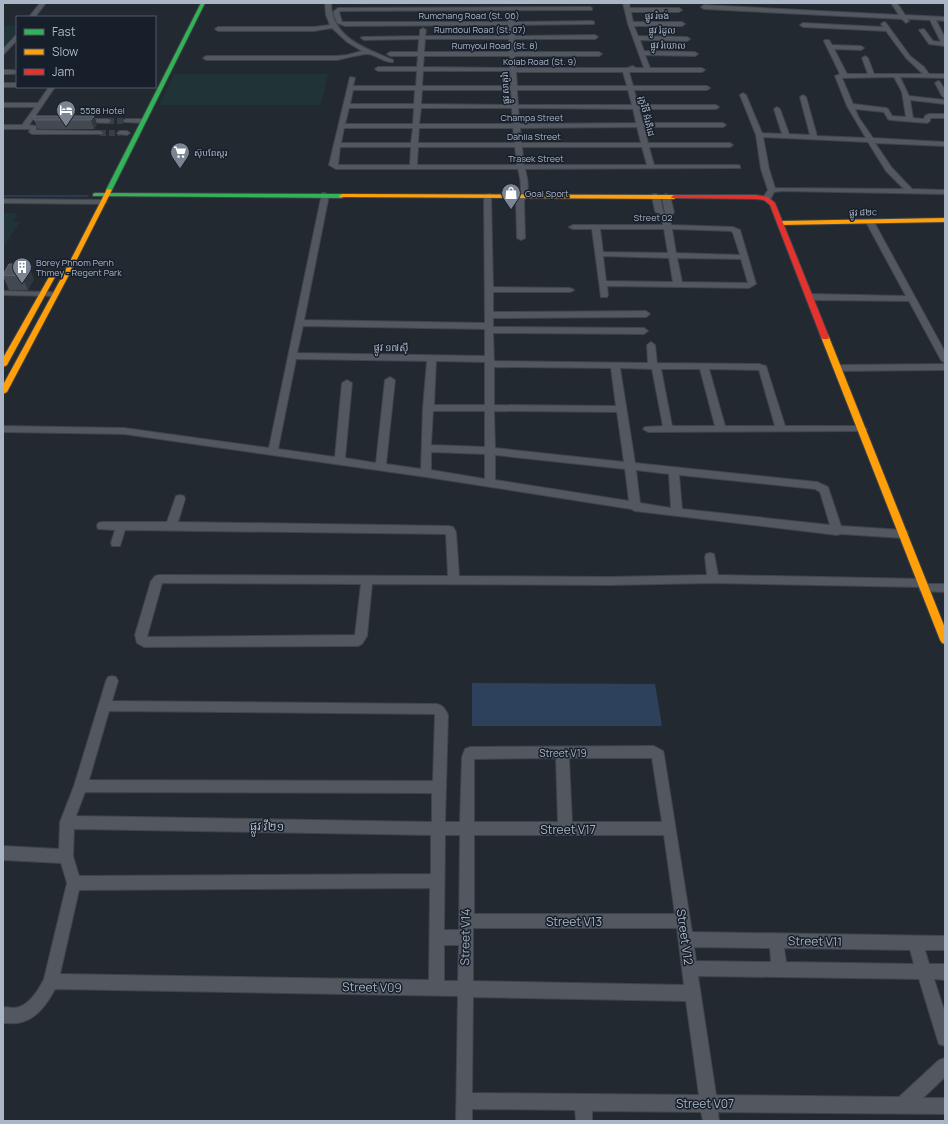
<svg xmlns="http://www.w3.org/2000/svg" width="948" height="1124" viewBox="0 0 948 1124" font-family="Manrope,'Noto Sans Khmer',sans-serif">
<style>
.green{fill:#203337}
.water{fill:#2e415c}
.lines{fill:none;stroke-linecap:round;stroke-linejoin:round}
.stream{stroke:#2e415c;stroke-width:1.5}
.street-tunnel{stroke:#373e47;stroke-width:6;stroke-dasharray:6 3;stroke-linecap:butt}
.street-casing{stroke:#3f434a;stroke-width:2}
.fast-casing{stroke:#3f434a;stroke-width:2}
.slow-casing{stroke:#3f434a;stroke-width:2}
.jam-casing{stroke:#3f434a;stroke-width:2}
.street{fill:#525760;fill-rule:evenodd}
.fast{fill:#30b455;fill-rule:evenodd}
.slow{fill:#ff9f0a;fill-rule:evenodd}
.jam{fill:#e5322d;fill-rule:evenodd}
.wall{fill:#434851}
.shaded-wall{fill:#31373f}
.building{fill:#4e545d;stroke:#5c636e}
.labels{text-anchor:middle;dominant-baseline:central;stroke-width:3;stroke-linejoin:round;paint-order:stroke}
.far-street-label{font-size:9px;fill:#aab5c5;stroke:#171f2b}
.far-poi-label{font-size:9px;fill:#aab5c5;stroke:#171f2b;text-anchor:start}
.street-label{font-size:10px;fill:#aab5c5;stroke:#171f2b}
.near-street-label{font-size:12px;fill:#aab5c5;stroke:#171f2b}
</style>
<rect width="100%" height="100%" fill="#232931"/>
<g class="green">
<polygon points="3,26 17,26 17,31 3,48"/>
<polygon points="174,74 328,74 321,105 159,105"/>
<polygon points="3,213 18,213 13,221 20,222 3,248"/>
</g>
<polygon class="water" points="472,683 655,684 662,726 472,726"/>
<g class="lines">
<polyline class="stream" points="3,196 88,196"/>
<g class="street-tunnel">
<polyline points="108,121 126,121"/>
<polyline points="100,133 120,133"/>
</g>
<defs>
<g id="street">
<polygon points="40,3 46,3 35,17 29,17"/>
<path d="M325,3H331C332,38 365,48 393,60V62C384,63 377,55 368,54C364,53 343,59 336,60H206L203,58L206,56H336L347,55L362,51L347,42L332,28L314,31H218L215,29L218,27H314L330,25L326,15Z"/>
<path d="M623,3H629L630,8H679L682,10L679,12H631L633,22H682L685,24L682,26H634L638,36L687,37L690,39L687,41L640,40L644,51L695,52L698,54L695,56L645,55L650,68H702L705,70L702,72H629L633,86H707L710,88L707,90H634L638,105H716L719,107L716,109H639L643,123H723L726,125L723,127H644L648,143H730L733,145L730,147H649L654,165H738L740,166V168L525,169C528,181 530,190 524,201L525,238L521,240L517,238L516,201C523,190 521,181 518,169H336L329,165L350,77L355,78L353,86H416L417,71H378L375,69L378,67H417L418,56H390L387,54L390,52H418L419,39L364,40L361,38L362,37L420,36V30L423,28L426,30L425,36H509L508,25L345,26L337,23L333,12L338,8L590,7L592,8V10L341,11L339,12L342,22H508V18L511,16L514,18V22L592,21L594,22V24L514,25L515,36L595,35L598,37L595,39H515V52H599L602,54L599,56H515L516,68H627L633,66L636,68H644L628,24ZM425,39H509V52H424ZM424,56H510V68L423,67ZM423,71H510L511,86H422ZM516,72H623L627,86H517ZM353,90H415L414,104H350ZM422,90H511L512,105L421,104ZM517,90H628L632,105H518ZM349,108H414L413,124H345ZM421,108H512L513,124H419ZM518,108L633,109L636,123L520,124ZM637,127L641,143H521L520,128ZM344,128H413L411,143H341ZM419,128H513L515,143H418ZM340,147H411L410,165H338ZM418,147H515L517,165H417ZM522,147H642L647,165H524Z"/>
<polygon points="891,3 897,3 905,15 945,17 945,21 936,20 945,38 945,46 929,44 919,30 924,29 933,41 941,42 930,20 907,19 909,21 906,23 902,19 704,9 701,7 704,5 899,15"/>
<path d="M884,22L886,23L910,56L924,67L929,74H945V78L900,77L909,96L945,100V104L910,100L913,118L924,119L925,116L929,114H945V118H930V121L927,123L890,120L888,119L884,112L855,109L859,118L873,138L945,142V146L875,143L892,168L912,189L945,190V194L782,191L774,192L771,198H765L764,196L768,190L761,169L756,135L740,95L743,93L746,95L762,133L782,134L774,109L777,107L780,109L789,134L810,135L800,97L803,95L806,97L817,136L866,138L847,106L835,76L840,74L824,41L825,40H829L832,45L861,46L864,48L861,50L834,49L847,74H868L862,58L865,56L868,58L874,74H923L906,58L886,31L803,27L800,25L803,23L883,27L881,24ZM894,77L902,92L906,117L892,116L888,109L886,108L853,104L842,78ZM763,137L868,142L886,171L904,189L775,188L769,169Z"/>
<polygon points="17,34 17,40 3,55 3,49"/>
<polygon points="3,70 14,70 17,72 14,74 3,74"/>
<polygon points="938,81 940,82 945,90 945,98 942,96 935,83"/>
<rect x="3" y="83" width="14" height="4"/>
<polygon points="49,87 55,87 29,125 36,126 36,130 100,131 103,133 102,134 32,134 29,132 30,129 3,129 3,125 22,125 35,107 3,107 3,103 38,103"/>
<polygon points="81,119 108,119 111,121 108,123 79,122 79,120"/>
<polygon points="126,119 143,119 146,121 143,123 124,122 124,120"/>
<polygon points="120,131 127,131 130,133 127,135 118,134 117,133"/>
<path d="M322,193H325L329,195L304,320L485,323L484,196L488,194H491L493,287L570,288L574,290L570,292H493V312L646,311L650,314L646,317L493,318V327L644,328L648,331L644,334L493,333L494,361L648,363L647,345L651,342L655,345L657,363L759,364L766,366L785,426H862L867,429L865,431L648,432L643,429L645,427L663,426L652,369L620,368L635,463L817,482L828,487L841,526L903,530L907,531L908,534L907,537L903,538L841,534L837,535L635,511L631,509L426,477L124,434L3,432V426L124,428L269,448ZM303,326L485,329V356L297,353ZM296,359L427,361L423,408L421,469L386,464L395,380L390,377L385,380L376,463L345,458L352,383L347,380L342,383L335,457L278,449ZM436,361L485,362V405H434ZM494,367L611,368L616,406L494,405ZM661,369H700L715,426H672ZM709,369L759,370L775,426H725ZM433,411H485V447L431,445ZM494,411L617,412L624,462L495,448ZM431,452L485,454V479L431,470ZM495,455L625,469L629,501L495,480ZM636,470L669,474L671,508L640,503ZM679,475L815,489L820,492L830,525L682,509Z"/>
<path d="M653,194H656L660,196L663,211L665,214L662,196L666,194L670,196L674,212L670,219L671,225L733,227L740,230L756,284L749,288L607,286L608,295L607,297H601L592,229H573L569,227L573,225H663L662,219L655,211L652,196ZM600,229H664L668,253L603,252ZM672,229L731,231L733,233L740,255L676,253ZM603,256L669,258L673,282L606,281ZM677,258L741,259L748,283L682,282Z"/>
<polygon points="3,199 103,200 107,202 103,204 3,203"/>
<polygon points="867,220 873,220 874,222 945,352 945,363 941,360 909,301 810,300 806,297 810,294 906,296 866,222"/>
<polygon points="3,291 51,292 55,294 51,296 3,295"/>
<polygon points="945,364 945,370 838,371 833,368 838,365"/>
<path d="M180,495L184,496L185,499L178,522L449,526L453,527L456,532L459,576L610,577L707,575L705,557L706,554L710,553L714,554L718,575L922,579L926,580L927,584H945V592L920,591L919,587L713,583L610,585L372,584L367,636L362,644L358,646L144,647L137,643L135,635L151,581L155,576L159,575L448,576L446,534L125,530L120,546H112L111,543L115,530L98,529L97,526L98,523L102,522H167L175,499L176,496ZM162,583L361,584L355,635L147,637Z"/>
<path d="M112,676L116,677L118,681L112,701L437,704C444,706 445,709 448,715L445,822H460L462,757L465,749L470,747L654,746L663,751L664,755L692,932L945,936V950H925L929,964H945V980L934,979L945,1013V1046L939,1044L937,1038L919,979L698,976L716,1095L899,1097L939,1060L945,1058V1077L923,1098H945V1114L718,1112L719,1121H703L701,1112L592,1111V1121H576L575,1110L472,1109V1121H456L458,996L55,989C48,1002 38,1018 22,1022C16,1024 9,1023 3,1023V1007C8,1007 15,1009 19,1007C31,1003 39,989 44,979L67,883L61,863L3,860V846L59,849L60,822L74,786L106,681L108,677ZM109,711L435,714L433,781L89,780ZM556,758L558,822H474V759ZM569,758H652L662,822H572ZM85,792L432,793V822L76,816ZM74,829L431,835V874L79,876L73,856ZM445,835H460L459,930H444ZM474,835H664L675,914H474ZM430,888L429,980L60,974L79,890ZM473,928H677L684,985L473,981ZM444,945H459L458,981H444ZM694,947L770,948L771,962L696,961ZM784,948L910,950L914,964L786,962ZM473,997L686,1001L699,1095L472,1093Z"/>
</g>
<g id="fast">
<polygon points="201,3 205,3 112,190 107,191 106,190"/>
<polygon points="95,193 342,194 345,196 342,198 93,196 93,194"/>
</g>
<g id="slow">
<polygon points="107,189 112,190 70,273 7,392 3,394 3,385 64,273"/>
<polygon points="342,194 674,195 677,197 674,199 340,197 339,196"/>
<polygon points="945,218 945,222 780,225 777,223 780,221"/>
<polygon points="52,275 55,277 7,365 3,367 3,358 49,277"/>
<polygon points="822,335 828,335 829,337 945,628 945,644 942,643 940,640 821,337"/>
</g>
<polygon id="jam" points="674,195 756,195 768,197 775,203 829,337 828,339 822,339 821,337 770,205 764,200 756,199 672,198 671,197"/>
</defs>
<use href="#street" class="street-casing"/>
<use href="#fast" class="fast-casing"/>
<use href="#slow" class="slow-casing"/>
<use href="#jam" class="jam-casing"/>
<use href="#street" class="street"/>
<use href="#fast" class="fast"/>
<use href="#slow" class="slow"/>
<use href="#jam" class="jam"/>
</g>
<g class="wall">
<polygon points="94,116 97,124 94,129 38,129 34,120"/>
<polygon points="9,264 34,279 28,290 9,290 3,276 3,274"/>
</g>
<g class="shaded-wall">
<polygon points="94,116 97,124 94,129 91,120"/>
<polygon points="28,264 34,279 28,290 22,276"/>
</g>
<g class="building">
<polygon points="34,116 94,116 91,120 34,120"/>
<polygon points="9,264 28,264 22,276 3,275"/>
</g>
<defs>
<symbol id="hotel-pin" viewBox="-11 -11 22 30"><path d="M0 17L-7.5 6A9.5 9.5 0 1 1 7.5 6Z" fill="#7b8491" stroke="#171f2b"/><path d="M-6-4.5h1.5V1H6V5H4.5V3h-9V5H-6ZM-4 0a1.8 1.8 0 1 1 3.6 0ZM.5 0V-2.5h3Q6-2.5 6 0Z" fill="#fff"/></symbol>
<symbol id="supermarket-pin" viewBox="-11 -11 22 30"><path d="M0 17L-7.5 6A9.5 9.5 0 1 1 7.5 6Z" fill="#7b8491" stroke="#171f2b"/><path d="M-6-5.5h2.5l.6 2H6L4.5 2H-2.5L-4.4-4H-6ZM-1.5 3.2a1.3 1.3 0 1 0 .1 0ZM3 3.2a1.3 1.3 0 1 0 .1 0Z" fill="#fff"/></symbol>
<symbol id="shop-pin" viewBox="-11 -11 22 30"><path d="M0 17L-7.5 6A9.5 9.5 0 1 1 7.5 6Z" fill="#7b8491" stroke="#171f2b"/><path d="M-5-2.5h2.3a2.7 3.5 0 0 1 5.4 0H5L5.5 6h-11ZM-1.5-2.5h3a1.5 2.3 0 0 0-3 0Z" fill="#fff"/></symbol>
<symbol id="building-pin" viewBox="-11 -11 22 30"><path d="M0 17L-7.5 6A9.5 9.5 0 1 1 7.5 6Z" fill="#7b8491" stroke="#171f2b"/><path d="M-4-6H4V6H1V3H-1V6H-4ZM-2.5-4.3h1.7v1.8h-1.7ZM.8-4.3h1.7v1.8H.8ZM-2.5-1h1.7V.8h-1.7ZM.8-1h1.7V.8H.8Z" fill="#fff"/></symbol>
</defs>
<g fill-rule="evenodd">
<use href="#hotel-pin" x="55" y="99" width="22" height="30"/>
<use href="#supermarket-pin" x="169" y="141" width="22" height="30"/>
<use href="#shop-pin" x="500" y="182" width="22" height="30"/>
<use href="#building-pin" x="11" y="256" width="22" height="30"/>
</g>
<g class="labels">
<g class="far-street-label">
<text x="469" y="15">Rumchang Road (St. 06)</text>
<text x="657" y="15">ផ្លូវ រំចង់</text>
<text x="480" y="29">Rumdoul Road (St. 07)</text>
<text transform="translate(662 30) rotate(1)">ផ្លូវ រំដូល</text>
<text x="495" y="45">Rumyoul Road (St. 8)</text>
<text transform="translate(668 45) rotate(1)">ផ្លូវ រំយោល</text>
<text x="540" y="61">Kolab Road (St. 9)</text>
<text transform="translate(505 88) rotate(-93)">ផ្លូវ សាគូរ៉ា</text>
<text transform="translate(647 116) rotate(76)">រុក្ខវិថី អ័រគីដេ</text>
<text x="532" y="117">Champa Street</text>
<text x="534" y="136">Dahlia Street</text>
<text x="536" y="158">Trasek Street</text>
<text transform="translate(863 212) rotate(-1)">ផ្លូវ ៨២c</text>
<text x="653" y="217">Street 02</text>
</g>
<g class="far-poi-label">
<text x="80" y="110">5558 Hotel</text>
<text x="194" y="152">ស៊ុបពែស្តរ</text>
<text x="525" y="193">Goal Sport</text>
<text x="36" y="262">Borey Phnom Penh<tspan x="36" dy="10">Thmey - Regent Park</tspan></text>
</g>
<g class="street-label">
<text transform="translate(391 347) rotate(1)">ផ្លូវ ១៧ស៊ី</text>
<text x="563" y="753">Street V19</text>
</g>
<g class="near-street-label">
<text transform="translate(267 826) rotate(1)">ផ្លូវ វី២១</text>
<text x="568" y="829">Street V17</text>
<text x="574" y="921">Street V13</text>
<text transform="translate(465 937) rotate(-89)">Street V14</text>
<text transform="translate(685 937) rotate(82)">Street V12</text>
<text transform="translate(815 941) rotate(1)">Street V11</text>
<text transform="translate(372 987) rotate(1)">Street V09</text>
<text x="705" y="1103">Street V07</text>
</g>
</g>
<rect width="948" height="1124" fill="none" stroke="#aab5c5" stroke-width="8"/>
<rect x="16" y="16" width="140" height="72" fill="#171f2b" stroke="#525b69"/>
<rect x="24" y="29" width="20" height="6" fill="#30b455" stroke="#525b69"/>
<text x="52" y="36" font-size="12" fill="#aab5c5">Fast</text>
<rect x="24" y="49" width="20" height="6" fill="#ff9f0a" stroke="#525b69"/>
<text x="52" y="56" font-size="12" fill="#aab5c5">Slow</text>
<rect x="24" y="69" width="20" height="6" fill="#e5322d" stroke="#525b69"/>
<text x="52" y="76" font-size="12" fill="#aab5c5">Jam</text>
</svg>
